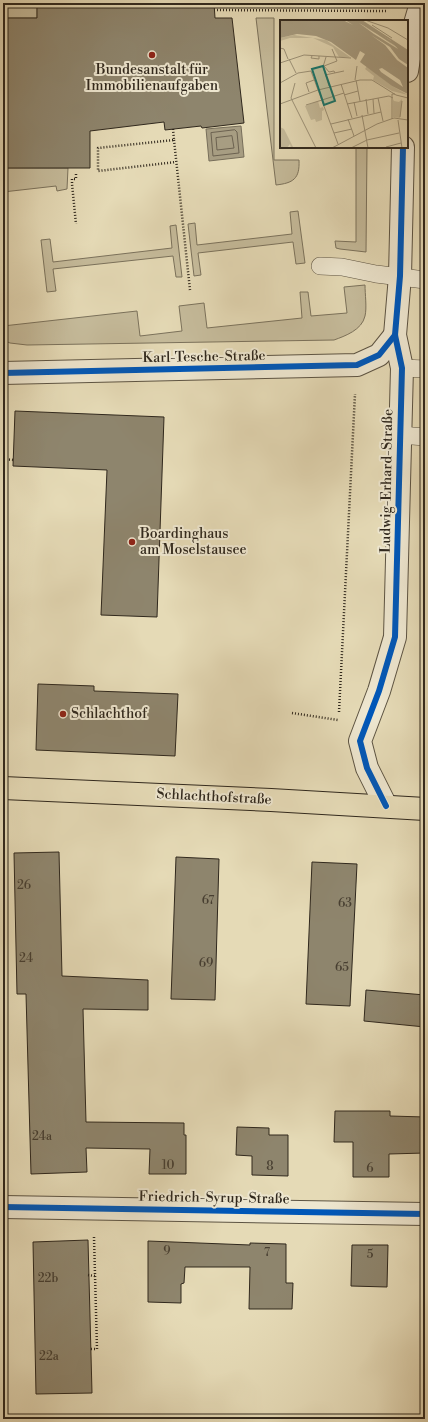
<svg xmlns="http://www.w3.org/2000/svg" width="428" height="1422" viewBox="0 0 428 1422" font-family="'Libre Bodoni',serif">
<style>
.green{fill:#c6bc9c;stroke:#7b725c}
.water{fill:#a79d82;stroke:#776e5a}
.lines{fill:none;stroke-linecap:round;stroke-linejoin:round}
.shore{stroke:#6c6250;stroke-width:1}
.building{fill:#8e856d;stroke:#30281d}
.service-casing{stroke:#5d5443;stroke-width:18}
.minor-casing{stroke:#5d5443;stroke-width:24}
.primary-casing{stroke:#30281d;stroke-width:24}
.path{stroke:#30281d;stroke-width:2.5;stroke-dasharray:1 2;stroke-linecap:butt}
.service{stroke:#eee7d0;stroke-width:17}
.minor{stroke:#eee7d0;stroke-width:22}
.primary{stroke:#e5dab6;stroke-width:22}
.cycleway-casing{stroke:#eee7d0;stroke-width:8}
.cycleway{stroke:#0057b8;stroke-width:6}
.poi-dot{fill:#8f2418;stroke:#eee7d0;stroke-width:1.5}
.labels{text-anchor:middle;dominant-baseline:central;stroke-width:4;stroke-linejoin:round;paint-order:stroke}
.number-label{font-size:12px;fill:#483f31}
.poi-label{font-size:14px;fill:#30281d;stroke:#eee7d0;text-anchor:start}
.street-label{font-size:14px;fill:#30281d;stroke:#eee7d0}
.inset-river{fill:none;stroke:#a79d82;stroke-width:2}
.inset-road{fill:none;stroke:#9d9379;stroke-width:1}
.view{fill:#0f766e;fill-opacity:0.15;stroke:#0f766e;stroke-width:2}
.inset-edge{fill:none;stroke:#30281d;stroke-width:2}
</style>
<rect width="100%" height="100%" fill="#e5dab6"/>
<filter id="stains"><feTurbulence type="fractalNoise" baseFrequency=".005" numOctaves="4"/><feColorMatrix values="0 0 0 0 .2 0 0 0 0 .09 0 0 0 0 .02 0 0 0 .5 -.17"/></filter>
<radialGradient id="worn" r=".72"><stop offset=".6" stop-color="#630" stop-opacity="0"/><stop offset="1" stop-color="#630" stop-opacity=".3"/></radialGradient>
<g class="green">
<polygon points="3,3 37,3 37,18 7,18 7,168 68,168 67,189 57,191 56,186 3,192"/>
<path d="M256,18H274V160H299C300,179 293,183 276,185Z"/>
<polygon points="356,147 367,147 366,252 340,249 336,248 335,241 356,242"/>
<polygon points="298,211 305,263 296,264 293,242 198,253 201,275 194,276 188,224 195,223 197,245 292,234 290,212"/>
<polygon points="176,225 182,277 176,277 173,256 53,269 56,291 47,292 41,240 50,239 53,262 172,248 170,226"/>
<path d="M365,285C365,294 367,308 365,316C362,330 345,336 334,340L27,345L10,343L3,340V326L137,311L140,336L182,331L179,306L204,303L207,328L302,318L300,292H308L311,316L347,313L344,287Z"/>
</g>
<polygon class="water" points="241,126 244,157 209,161 206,129"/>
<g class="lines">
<g class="shore">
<polygon points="235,130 237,132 239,153 213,156 211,133"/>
<polygon points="232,136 234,148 217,150 216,138"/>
</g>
</g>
<g class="building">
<polygon points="37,3 214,3 215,18 232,18 244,123 202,128 201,126 165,130 164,122 90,131 90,168 7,168 7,18 37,18"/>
<polygon points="15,411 164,417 157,617 101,615 107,470 13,466"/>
<polygon points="38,684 94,686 94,691 178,694 175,756 36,750"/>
<polygon points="59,852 62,976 148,980 148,1010 83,1009 86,1122 184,1123 184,1135 186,1135 186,1174 149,1174 150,1149 86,1148 87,1172 31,1174 26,994 17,994 14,853"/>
<polygon points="176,857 219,859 215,1000 171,999"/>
<polygon points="312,862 357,864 350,1006 306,1004"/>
<polygon points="366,990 425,995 425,1027 364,1021"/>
<polygon points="335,1111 390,1111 390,1116 425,1117 425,1153 389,1154 389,1177 353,1177 353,1142 334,1142"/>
<polygon points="237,1127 269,1128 269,1135 288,1135 288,1176 252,1175 252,1156 236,1155"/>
<polygon points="88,1240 92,1393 36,1394 33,1242"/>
<polygon points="148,1241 250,1245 250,1243 286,1244 286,1283 293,1283 292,1309 249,1309 250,1267 185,1267 184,1283 181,1284 181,1303 148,1302"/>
<polygon points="352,1245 388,1245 387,1287 351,1286"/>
</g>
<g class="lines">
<defs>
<g id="service">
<polyline points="320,266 342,267 376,274 425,280"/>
<polyline points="402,368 425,369"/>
<polyline points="400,435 425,437"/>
</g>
<g id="minor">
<polyline points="407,71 414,27 421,3"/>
<polyline points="3,373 357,365 379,355 395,335"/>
<polyline points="386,806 367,768 360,741 379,691 395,637 402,368 395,335 400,276 403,147"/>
<polyline points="3,1207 425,1214"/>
</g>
<polyline id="primary" points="3,788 271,800 425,809"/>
</defs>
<use href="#service" class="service-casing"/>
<use href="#minor" class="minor-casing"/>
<use href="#primary" class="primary-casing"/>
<g class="path">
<polyline points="214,10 386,11"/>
<polyline points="173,129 174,140 98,148 98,171 176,162"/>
<polyline points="174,140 190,290"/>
<polyline points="76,174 76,179 72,179 72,184 76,224"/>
<polyline points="3,459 14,460"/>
<polyline points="339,712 355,394"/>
<polyline points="292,713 338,720"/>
<polyline points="88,1275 95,1276"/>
<polyline points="91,1349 97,1349 94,1237"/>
</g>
<use href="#service" class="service"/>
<use href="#minor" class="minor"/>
<use href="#primary" class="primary"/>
<defs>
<g id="cycleway">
<polyline points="3,373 357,365 379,355 395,335"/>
<polyline points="386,806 367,768 360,741 379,691 395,637 402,368 395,335 400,276 403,147"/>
<polyline points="3,1207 425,1214"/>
</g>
</defs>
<use href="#cycleway" class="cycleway-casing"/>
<use href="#cycleway" class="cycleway"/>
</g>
<g class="poi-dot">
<circle cx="152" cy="55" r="4"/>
<circle cx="132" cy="542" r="4"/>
<circle cx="63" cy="714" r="4"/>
</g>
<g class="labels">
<g class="number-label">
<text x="24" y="885">26</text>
<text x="208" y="900">67</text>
<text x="345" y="903">63</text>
<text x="26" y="958">24</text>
<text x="206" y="963">69</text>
<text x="342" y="967">65</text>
<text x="42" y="1136">24a</text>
<text x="168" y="1165">10</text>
<text x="270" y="1166">8</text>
<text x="370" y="1168">6</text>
<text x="167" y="1251">9</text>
<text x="267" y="1252">7</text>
<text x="370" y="1254">5</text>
<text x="48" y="1278">22b</text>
<text x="49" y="1356">22a</text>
</g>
<g class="poi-label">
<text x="152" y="70" text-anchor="middle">Bundesanstalt für<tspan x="152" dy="16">Immobilienaufgaben</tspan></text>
<text x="140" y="534">Boardinghaus<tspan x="140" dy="16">am Moselstausee</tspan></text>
<text x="71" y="714">Schlachthof</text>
</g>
<g class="street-label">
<text transform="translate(204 357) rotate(-1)">Karl-Tesche-Straße</text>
<text transform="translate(387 481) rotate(-89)">Ludwig-Erhard-Straße</text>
<text transform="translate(214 797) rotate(3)">Schlachthofstraße</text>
<text transform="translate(214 1198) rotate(1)">Friedrich-Syrup-Straße</text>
</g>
</g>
<g transform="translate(280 20)">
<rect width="128" height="128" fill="#e5dab6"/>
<path d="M79,4L98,13L117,28L97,14ZM14,15L46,20L70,37H59L53,27L33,18H10L0,21V18ZM87,46L112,66L128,75L112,71L93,60L94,56L85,49ZM113,79L114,81L119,82L122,79L120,98L113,97ZM38,81L40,88L43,87L44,90L42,91V100L36,102L35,99L31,100L25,86ZM0,107L4,109L13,127L11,128L10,124L7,128H0Z" fill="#c6bc9c"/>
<path d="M0,0H63L73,5L65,0H82L128,30V45L119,39L110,27L91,15L105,25L117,40L128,48V74L112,66L80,42L85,34L80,31L76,40L51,22L36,16L17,14L0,18ZM79,3L110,20L118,29L94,14ZM102,48L120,60L123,67L101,52L99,49Z" fill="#a79d82" fill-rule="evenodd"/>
<path class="inset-river" d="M77,0L128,33"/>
<path class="inset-road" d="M85,0L108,8L128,20M92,5L112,18M0,28L4,29L8,39M52,29L57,41L44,46L49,52L54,51L55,53M32,36L31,38L39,39V36M46,37L43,47L49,66M9,39L16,53M0,43L24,35L71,38M45,55L64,51M75,60L77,46M76,60L80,81M0,63L18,53L31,51L58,124M61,64L72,98M29,72L26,63L34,60M64,75L78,71M11,78L36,128M11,78L15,63M98,78L103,101M86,79L88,94M93,79L94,93M42,80L64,73M74,82L77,96M0,84L38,70L80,60H92L116,75L128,78M67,84L109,76L113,78M26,85L42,80M82,95L88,128M120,97L122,81M68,99L74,116M112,99V74H115M118,100L122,128M51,104L101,92M54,113L72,109M106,127L121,123M52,128L97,104L114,98L128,100M71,128L87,120L119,113"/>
<path class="view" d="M43,46L55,81L44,85L32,49Z"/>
<rect width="128" height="128" class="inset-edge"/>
</g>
<rect width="428" height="1422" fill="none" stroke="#e5dab6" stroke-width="16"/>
<rect x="4" y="4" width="420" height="1414" fill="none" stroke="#30281d" stroke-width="2"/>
<rect x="8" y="8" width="412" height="1406" fill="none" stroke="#30281d"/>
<rect width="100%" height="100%" filter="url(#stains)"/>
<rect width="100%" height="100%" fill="url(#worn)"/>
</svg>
